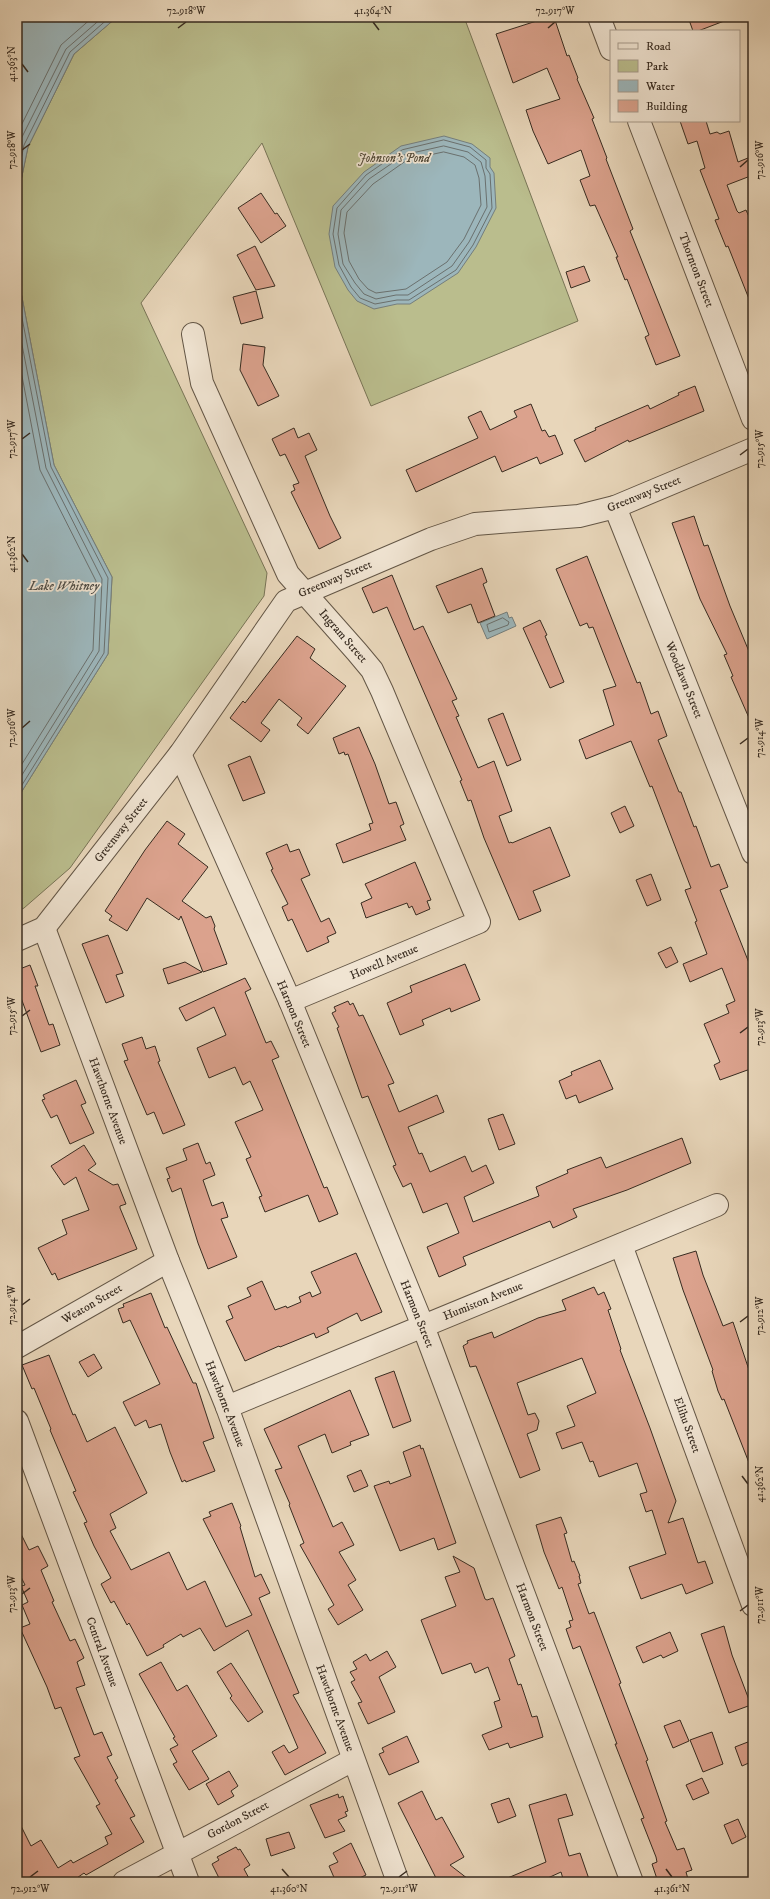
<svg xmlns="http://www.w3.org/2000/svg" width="770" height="1899" viewBox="0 0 770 1899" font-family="'IM FELL DW Pica',serif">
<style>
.green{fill:#babd8d;stroke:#787456}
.water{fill:#9cb6bb;stroke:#747e7d}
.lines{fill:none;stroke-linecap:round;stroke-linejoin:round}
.shore{stroke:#6a706e;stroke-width:1}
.building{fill:#dba28d;stroke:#372b20}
.minor-casing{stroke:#635646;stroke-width:24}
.minor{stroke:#f0e4d2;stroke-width:22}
.ticks{fill:none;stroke:#372b20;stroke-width:1.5}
.labels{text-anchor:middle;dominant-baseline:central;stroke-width:3.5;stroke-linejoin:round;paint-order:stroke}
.park-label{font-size:12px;font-style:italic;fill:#514836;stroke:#f0e4d2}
.street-label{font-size:12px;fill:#372b20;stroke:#f0e4d2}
.water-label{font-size:13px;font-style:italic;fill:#504e47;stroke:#f0e4d2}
.neatline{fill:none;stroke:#372b20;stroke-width:1.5}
.ticks-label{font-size:10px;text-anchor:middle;fill:#372b20}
</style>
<rect width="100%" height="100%" fill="#e8d6ba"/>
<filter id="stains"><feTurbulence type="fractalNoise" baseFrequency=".005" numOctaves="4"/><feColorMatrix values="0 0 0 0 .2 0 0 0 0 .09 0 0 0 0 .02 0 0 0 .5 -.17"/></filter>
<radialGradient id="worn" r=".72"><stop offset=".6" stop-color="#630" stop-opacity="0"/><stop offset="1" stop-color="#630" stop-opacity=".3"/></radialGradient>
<polygon class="green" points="117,17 464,17 578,321 371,406 262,143 141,303 267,573 264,596 70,868 24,908 17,912 17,799 108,654 112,577 54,465 17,271 17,200 28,147 74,54"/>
<g class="water">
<polygon points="17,17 117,17 74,54 28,147 17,200"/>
<polygon points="444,136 472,144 490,158 490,167 494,173 496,208 476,247 458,273 410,304 397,304 374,309 357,301 348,290 335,267 329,234 333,206 364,172 401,146"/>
<polygon points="17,271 54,465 112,577 108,654 17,799"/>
<polygon points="507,612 509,618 512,617 516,626 487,639 480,623"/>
</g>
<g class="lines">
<g class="shore">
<polyline points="17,134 61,45 93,17"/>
<polygon points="444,140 470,147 486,160 486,168 490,174 492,208 473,245 456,270 409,300 397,300 375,304 360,298 351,287 339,265 333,234 337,208 366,175 402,150"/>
<polygon points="444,146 468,152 481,162 485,176 487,207 469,242 452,266 408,295 396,295 376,299 364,294 355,283 343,264 338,234 341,210 369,179 404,155"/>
<polygon points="444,152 464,157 475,165 479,178 481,205 464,239 447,262 406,289 376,293 368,289 359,279 349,261 344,233 347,212 373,184 407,160"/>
<polyline points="17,154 19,143 66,49 103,17"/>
<polyline points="17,179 24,145 70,52 110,17"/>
<polyline points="17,292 51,467 108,578 104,653 17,793"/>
<polyline points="17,319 46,468 102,579 99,651 17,783"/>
<polyline points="17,350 40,470 96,581 93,650 17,772"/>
<polygon points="503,618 509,622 508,625 489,632 487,625"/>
</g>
</g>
<g class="building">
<polygon points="549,17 554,17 567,56 569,55 578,78 577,79 594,118 592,119 607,158 606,159 633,229 630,231 680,356 656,365 645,337 649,335 627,279 625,280 616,257 618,257 595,205 590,206 580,180 590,176 581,150 548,164 533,131 526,110 560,99 547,68 513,83 496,34"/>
<polygon points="688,17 731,17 732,18 698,31 693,31"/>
<polygon points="680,121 706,121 710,134 717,132 720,134 729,131 738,162 748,158 753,175 727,185 737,211 739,213 746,210 753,226 753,309 728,246 726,247 715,220 719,219 700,170 705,168 697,141 688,144"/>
<polygon points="261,193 275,214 277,213 286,226 261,243 238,208"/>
<polygon points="255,246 275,286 256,290 237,255"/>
<polygon points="584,266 590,281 571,288 566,272"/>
<polygon points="256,291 263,318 241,324 233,297"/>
<polygon points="243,344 265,347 263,365 279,396 258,406 240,370"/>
<polygon points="695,386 704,411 629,442 628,440 585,462 574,440 596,430 595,428 648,405 650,409 679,395 678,393"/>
<polygon points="531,404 542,431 545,430 549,437 555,435 563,454 540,464 537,457 502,472 495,456 416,492 406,470 478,438 468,417 481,411 490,430 517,417 514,411"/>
<polygon points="294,428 298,438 309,433 317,450 305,456 330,516 341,538 319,549 291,492 295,490 293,485 299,483 285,454 280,456 272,439"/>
<polygon points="694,516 704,546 708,545 730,606 753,661 753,727 731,677 733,676 724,655 727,654 700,599 672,523"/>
<polygon points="587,556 637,683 640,682 651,714 658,711 667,736 658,740 679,792 681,792 694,827 696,826 711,867 719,864 728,887 720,890 753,973 753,1068 720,1080 714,1065 720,1062 704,1024 729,1013 726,1005 735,1001 722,968 690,982 683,964 707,954 695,922 697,921 685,890 691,888 652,786 650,787 631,741 586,759 579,740 614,725 603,690 616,686 593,627 589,628 587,623 580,626 556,569"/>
<polygon points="482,568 487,582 483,584 495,616 478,623 471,604 448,613 436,586"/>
<polygon points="392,575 414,630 423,626 457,699 452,701 459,716 456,717 478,768 494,761 512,811 499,816 509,843 511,842 512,843 550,827 570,876 533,891 541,911 519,920 484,838 471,800 468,801 460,781 462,780 387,607 373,613 362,588"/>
<polygon points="540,620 547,635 545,636 564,682 550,688 523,628"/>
<polygon points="297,636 315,649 310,658 346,686 308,734 297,725 302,718 279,699 261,723 270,730 261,742 230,718 243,701 245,703"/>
<polygon points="503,713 521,760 507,766 488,719"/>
<polygon points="359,727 375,764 389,804 396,802 404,824 400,826 406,840 343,863 336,844 371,830 369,824 373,823 348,754 345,755 344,752 339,754 333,738"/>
<polygon points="250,756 265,793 243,801 228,765"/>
<polygon points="625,806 634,826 620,833 611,813"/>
<polygon points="167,821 185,834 178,844 208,867 182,901 206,918 211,916 215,926 214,929 227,964 203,972 181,916 179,920 147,898 127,931 109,920 112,916 105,911 145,850"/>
<polygon points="287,844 290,852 299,849 310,875 301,879 321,922 329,918 336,933 327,937 329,942 307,952 292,919 288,921 282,907 288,904 271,870 273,869 266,853"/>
<polygon points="415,862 431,900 427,901 430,909 416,915 412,906 409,908 407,903 366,918 361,903 372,898 365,884"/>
<polygon points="651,874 661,900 647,906 636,880"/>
<polygon points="108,935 123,973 116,975 124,996 106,1003 82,944"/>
<polygon points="671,947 678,962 666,968 658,953"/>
<polygon points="185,962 202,972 168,984 163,969"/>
<polygon points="465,964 480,1000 451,1012 450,1008 422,1020 424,1025 400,1035 387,1003 412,992 410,986"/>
<polygon points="30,965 38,986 35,986 49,1025 53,1024 60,1045 41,1052 17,987 17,970"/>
<polygon points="245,978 251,989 245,992 266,1043 271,1041 279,1057 272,1060 324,1188 327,1187 338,1214 319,1222 308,1195 265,1212 259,1197 262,1196 246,1159 251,1157 235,1122 263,1110 250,1081 243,1085 235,1067 209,1078 197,1048 226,1035 214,1007 186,1021 179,1008"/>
<polygon points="348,1001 350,1005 353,1003 359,1016 363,1015 394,1083 388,1085 399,1112 437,1095 444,1112 408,1127 419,1154 422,1153 430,1172 465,1156 472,1172 486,1165 494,1183 464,1197 473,1222 539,1196 536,1187 568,1173 567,1170 601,1157 606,1168 682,1138 691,1163 627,1190 573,1209 577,1217 553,1228 550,1221 463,1257 466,1265 439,1277 427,1247 459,1233 447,1203 423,1213 411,1183 403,1187 393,1166 396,1165 368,1096 362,1098 337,1028 339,1027 332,1013 336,1011 334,1007"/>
<polygon points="142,1037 146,1049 155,1046 160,1061 158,1062 185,1125 163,1134 154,1112 147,1115 124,1061 128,1060 122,1044"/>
<polygon points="600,1060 613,1089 579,1103 576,1095 566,1099 559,1081 572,1075 571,1072"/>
<polygon points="76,1080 86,1103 81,1105 94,1133 70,1144 57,1115 51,1118 42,1100 45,1099 43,1095"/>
<polygon points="503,1114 515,1144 499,1150 488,1119"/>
<polygon points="198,1143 206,1164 210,1162 215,1175 203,1180 212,1206 223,1202 228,1217 221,1219 237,1257 208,1269 198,1243 181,1188 172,1192 167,1179 170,1178 166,1168 187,1160 183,1149"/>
<polygon points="84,1145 96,1164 88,1170 113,1185 118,1184 126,1204 120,1206 120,1208 137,1249 58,1280 55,1273 52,1275 38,1248 67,1234 62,1220 89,1210 76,1177 64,1185 51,1166"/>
<polygon points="696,1251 703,1275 723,1326 733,1322 753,1382 753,1473 724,1399 722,1400 718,1391 712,1371 713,1370 683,1290 673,1258"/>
<polygon points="356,1253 382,1312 361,1321 357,1313 327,1328 329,1332 316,1338 314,1333 280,1347 279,1346 245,1361 226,1321 233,1318 228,1306 251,1296 247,1288 262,1281 275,1310 286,1306 287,1308 301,1302 299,1297 310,1292 312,1297 321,1293 311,1272"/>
<polygon points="594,1287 598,1295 604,1292 611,1309 608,1310 621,1349 620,1350 650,1428 676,1501 668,1523 683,1518 698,1563 705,1561 713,1583 686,1594 682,1584 641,1599 629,1567 666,1554 652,1510 646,1512 640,1494 647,1492 637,1463 599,1477 593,1461 590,1462 582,1442 562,1449 556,1433 575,1426 567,1406 596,1393 582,1358 517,1383 528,1415 535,1413 539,1421 537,1430 527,1434 540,1470 520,1478 476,1366 470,1367 463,1346 468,1343 467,1341 492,1332 494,1338 538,1318 566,1310 562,1300"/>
<polygon points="151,1293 165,1328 167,1327 193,1383 196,1383 214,1438 203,1442 215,1471 186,1482 185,1480 182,1482 170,1452 161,1424 149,1428 146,1420 135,1426 123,1402 160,1384 130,1320 123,1323 118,1309 124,1307 123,1304"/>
<polygon points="94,1354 102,1368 88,1377 79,1362"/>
<polygon points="49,1355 73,1415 75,1414 87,1442 115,1427 147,1493 110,1514 116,1528 110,1531 131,1570 169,1552 187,1590 205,1581 226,1627 252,1615 203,1519 211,1516 209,1512 232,1503 241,1526 240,1527 255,1577 261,1574 270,1593 259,1598 299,1693 293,1695 326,1753 285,1775 272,1752 284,1745 289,1753 298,1748 248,1630 214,1651 200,1628 183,1637 181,1634 163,1645 164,1647 147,1656 129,1623 127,1625 114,1601 111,1603 101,1584 111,1578 94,1546 84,1523 87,1522 73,1492 76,1491 50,1430 51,1429 34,1388 32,1389 22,1365"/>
<polygon points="394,1371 411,1421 393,1428 375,1378"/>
<polygon points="350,1390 369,1435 350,1442 351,1445 332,1453 325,1434 298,1446 333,1527 342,1522 354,1545 339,1552 356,1580 348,1585 363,1610 338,1625 328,1609 334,1605 300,1545 304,1543 289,1505 290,1504 275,1470 282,1468 264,1429"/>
<polygon points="420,1445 421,1449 423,1448 456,1543 438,1550 434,1538 400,1551 374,1486 389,1481 390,1484 411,1476 403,1452"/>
<polygon points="361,1470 368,1486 354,1492 347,1476"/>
<polygon points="561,1517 567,1533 564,1534 572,1562 574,1561 580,1576 579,1576 581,1583 578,1584 589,1614 594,1612 621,1683 619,1684 648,1760 646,1761 667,1821 665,1822 677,1850 684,1848 692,1870 686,1872 688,1879 681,1882 658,1882 652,1864 657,1862 656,1857 641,1819 644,1818 615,1744 617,1744 580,1646 573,1649 566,1629 571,1627 569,1621 573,1620 562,1587 559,1589 544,1552 536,1525"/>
<polygon points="17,1526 29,1550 38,1546 48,1566 41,1570 54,1601 52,1602 70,1641 75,1639 84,1658 77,1662 85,1685 76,1688 94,1735 102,1732 112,1755 107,1757 118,1778 115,1780 135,1816 130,1818 144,1842 86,1875 84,1873 71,1882 25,1882 17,1868 17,1818 31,1846 41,1840 58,1868 71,1860 73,1863 108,1844 105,1837 112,1834 96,1806 100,1804 74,1758 80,1756 61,1707 55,1709 47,1687 20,1628 30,1624 22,1605 28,1602 21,1586 25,1585 17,1569"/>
<polygon points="453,1556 474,1568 485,1599 487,1600 493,1598 515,1656 509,1659 518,1685 521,1684 532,1717 537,1716 543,1737 510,1748 508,1743 489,1750 482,1735 502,1727 494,1702 500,1700 488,1667 475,1673 471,1663 442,1674 421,1620 456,1606 445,1577 460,1572"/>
<polygon points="724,1626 732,1655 751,1705 729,1713 701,1634"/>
<polygon points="670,1632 678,1651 663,1658 661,1655 643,1663 636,1647"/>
<polygon points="387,1651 396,1667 379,1677 395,1712 368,1724 358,1703 362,1702 351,1682 355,1680 350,1672 357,1669 353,1662 366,1654 370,1661"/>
<polygon points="161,1662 177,1691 187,1685 217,1736 192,1751 209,1779 189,1790 173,1764 177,1762 170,1749 178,1745 173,1738 175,1737 139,1674"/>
<polygon points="231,1663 263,1712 248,1722 230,1698 232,1696 217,1672"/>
<polygon points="680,1720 689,1741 673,1748 664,1726"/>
<polygon points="712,1732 723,1764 703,1772 690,1740"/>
<polygon points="407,1736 419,1762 389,1775 379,1754 384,1752 382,1748"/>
<polygon points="753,1740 753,1761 742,1766 735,1747"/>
<polygon points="229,1771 238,1786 231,1791 234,1796 218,1805 206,1784"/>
<polygon points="702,1778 709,1793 693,1800 686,1785"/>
<polygon points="422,1791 436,1820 442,1817 464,1857 450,1865 472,1882 438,1882 398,1803"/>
<polygon points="338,1794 339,1798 343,1796 348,1811 345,1812 347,1816 338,1820 345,1831 325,1838 310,1805"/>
<polygon points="566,1794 573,1815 558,1819 569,1856 580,1853 590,1882 564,1882 561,1872 539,1882 498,1882 546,1862 529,1805"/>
<polygon points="509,1798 516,1816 498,1823 491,1804"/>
<polygon points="738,1819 746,1837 732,1844 724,1825"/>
<polygon points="289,1832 295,1848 271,1856 266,1839"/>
<polygon points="351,1843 366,1875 351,1882 336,1882 329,1866 338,1862 333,1853"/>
<polygon points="236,1847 238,1850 240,1849 250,1865 244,1869 251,1882 221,1882 212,1864 219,1860 217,1857"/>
</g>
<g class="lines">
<defs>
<g id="minor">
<polyline points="599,17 611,49"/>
<polyline points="639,121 753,419"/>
<polyline points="193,334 202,383 288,574 357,652 372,670 382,691 479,922 290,1001"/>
<polyline points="615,507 753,853"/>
<polyline points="180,754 290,1001 423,1326 632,1882"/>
<polyline points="44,928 168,1261 227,1407 398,1882"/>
<polyline points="17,940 44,928 180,754 286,601 431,539 475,524 579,516 615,507 753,449"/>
<polyline points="621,1245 753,1605"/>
<polyline points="17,1347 168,1261"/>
<polyline points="227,1407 717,1205"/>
<polyline points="17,1421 188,1882"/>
<polyline points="124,1882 353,1760"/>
</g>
</defs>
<use href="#minor" class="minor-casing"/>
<use href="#minor" class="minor"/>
</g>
<path class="ticks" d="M373,22L379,30M178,28L186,22M548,28L555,22M22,64L28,72M22,150L30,144M740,167L748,160M22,439L30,433M740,455L748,449M22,554L28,562M22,728L30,721M740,744L748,738M22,1016L30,1010M740,1033L748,1027M22,1305L30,1299M740,1322L748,1316M742,1476L748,1484M22,1594L30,1588M740,1611L748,1605M282,1869L289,1877M666,1869L672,1877M30,1877L38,1871M399,1877L407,1871"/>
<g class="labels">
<g class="park-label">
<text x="394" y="158">Johnson's Pond</text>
</g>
<g class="street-label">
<text transform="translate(696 270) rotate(69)">Thornton Street</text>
<text transform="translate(644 494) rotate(-22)">Greenway Street</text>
<text transform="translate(335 579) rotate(-23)">Greenway Street</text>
<text transform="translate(343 636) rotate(49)">Ingram Street</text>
<text transform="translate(684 680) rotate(68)">Woodlawn Street</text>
<text transform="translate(121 830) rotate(-52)">Greenway Street</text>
<text transform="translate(384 962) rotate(-23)">Howell Avenue</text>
<text transform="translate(294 1014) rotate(67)">Harmon Street</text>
<text transform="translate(108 1101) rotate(70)">Hawthorne Avenue</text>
<text transform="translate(483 1301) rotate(-22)">Humiston Avenue</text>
<text transform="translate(92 1304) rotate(-30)">Weaton Street</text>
<text transform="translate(417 1314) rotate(68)">Harmon Street</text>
<text transform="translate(225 1404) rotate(69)">Hawthorne Avenue</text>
<text transform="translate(687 1425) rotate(70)">Elihu Street</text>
<text transform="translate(532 1617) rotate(69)">Harmon Street</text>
<text transform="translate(102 1652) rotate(70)">Central Avenue</text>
<text transform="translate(335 1708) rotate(70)">Hawthorne Avenue</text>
<text transform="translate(238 1820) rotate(-28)">Gordon Street</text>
</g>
<g class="water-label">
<text x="64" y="586">Lake Whitney</text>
</g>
</g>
<rect width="770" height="1899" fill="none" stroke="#e8d6ba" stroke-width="44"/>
<rect x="610" y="30" width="130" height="92" fill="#f0e4d2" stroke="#a69a8b"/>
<rect x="618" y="43" width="20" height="6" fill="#f0e4d2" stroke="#a69a8b"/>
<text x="646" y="50" font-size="12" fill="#372b20">Road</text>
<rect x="618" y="60" width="20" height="12" fill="#babd8d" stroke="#a69a8b"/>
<text x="646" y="70" font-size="12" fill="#372b20">Park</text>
<rect x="618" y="80" width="20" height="12" fill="#9cb6bb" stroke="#a69a8b"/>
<text x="646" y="90" font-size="12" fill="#372b20">Water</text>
<rect x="618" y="100" width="20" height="12" fill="#dba28d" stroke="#a69a8b"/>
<text x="646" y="110" font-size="12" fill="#372b20">Building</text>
<rect x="22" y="22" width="726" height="1855" class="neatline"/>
<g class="ticks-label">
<text x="186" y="14">72.918°W</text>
<text x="373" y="14">41.364°N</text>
<text x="555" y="14">72.917°W</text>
<text transform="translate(11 64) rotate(-90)" y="4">41.363°N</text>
<text transform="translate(11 150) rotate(-90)" y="4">72.918°W</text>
<text transform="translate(759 160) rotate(-90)" y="4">72.916°W</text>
<text transform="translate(11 439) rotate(-90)" y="4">72.917°W</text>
<text transform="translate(759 449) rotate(-90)" y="4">72.915°W</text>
<text transform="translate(11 554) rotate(-90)" y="4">41.362°N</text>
<text transform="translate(11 728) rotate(-90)" y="4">72.916°W</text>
<text transform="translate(759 738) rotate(-90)" y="4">72.914°W</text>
<text transform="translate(11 1016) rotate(-90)" y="4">72.915°W</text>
<text transform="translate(759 1027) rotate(-90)" y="4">72.913°W</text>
<text transform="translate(11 1305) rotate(-90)" y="4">72.914°W</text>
<text transform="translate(759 1316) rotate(-90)" y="4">72.912°W</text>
<text transform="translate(759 1484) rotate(-90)" y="4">41.362°N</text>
<text transform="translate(11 1594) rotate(-90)" y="4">72.913°W</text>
<text transform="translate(759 1605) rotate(-90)" y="4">72.911°W</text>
<text x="30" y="1892">72.912°W</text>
<text x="289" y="1892">41.360°N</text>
<text x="399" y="1892">72.911°W</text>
<text x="672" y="1892">41.361°N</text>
</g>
<rect width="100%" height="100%" filter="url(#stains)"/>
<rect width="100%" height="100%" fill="url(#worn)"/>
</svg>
